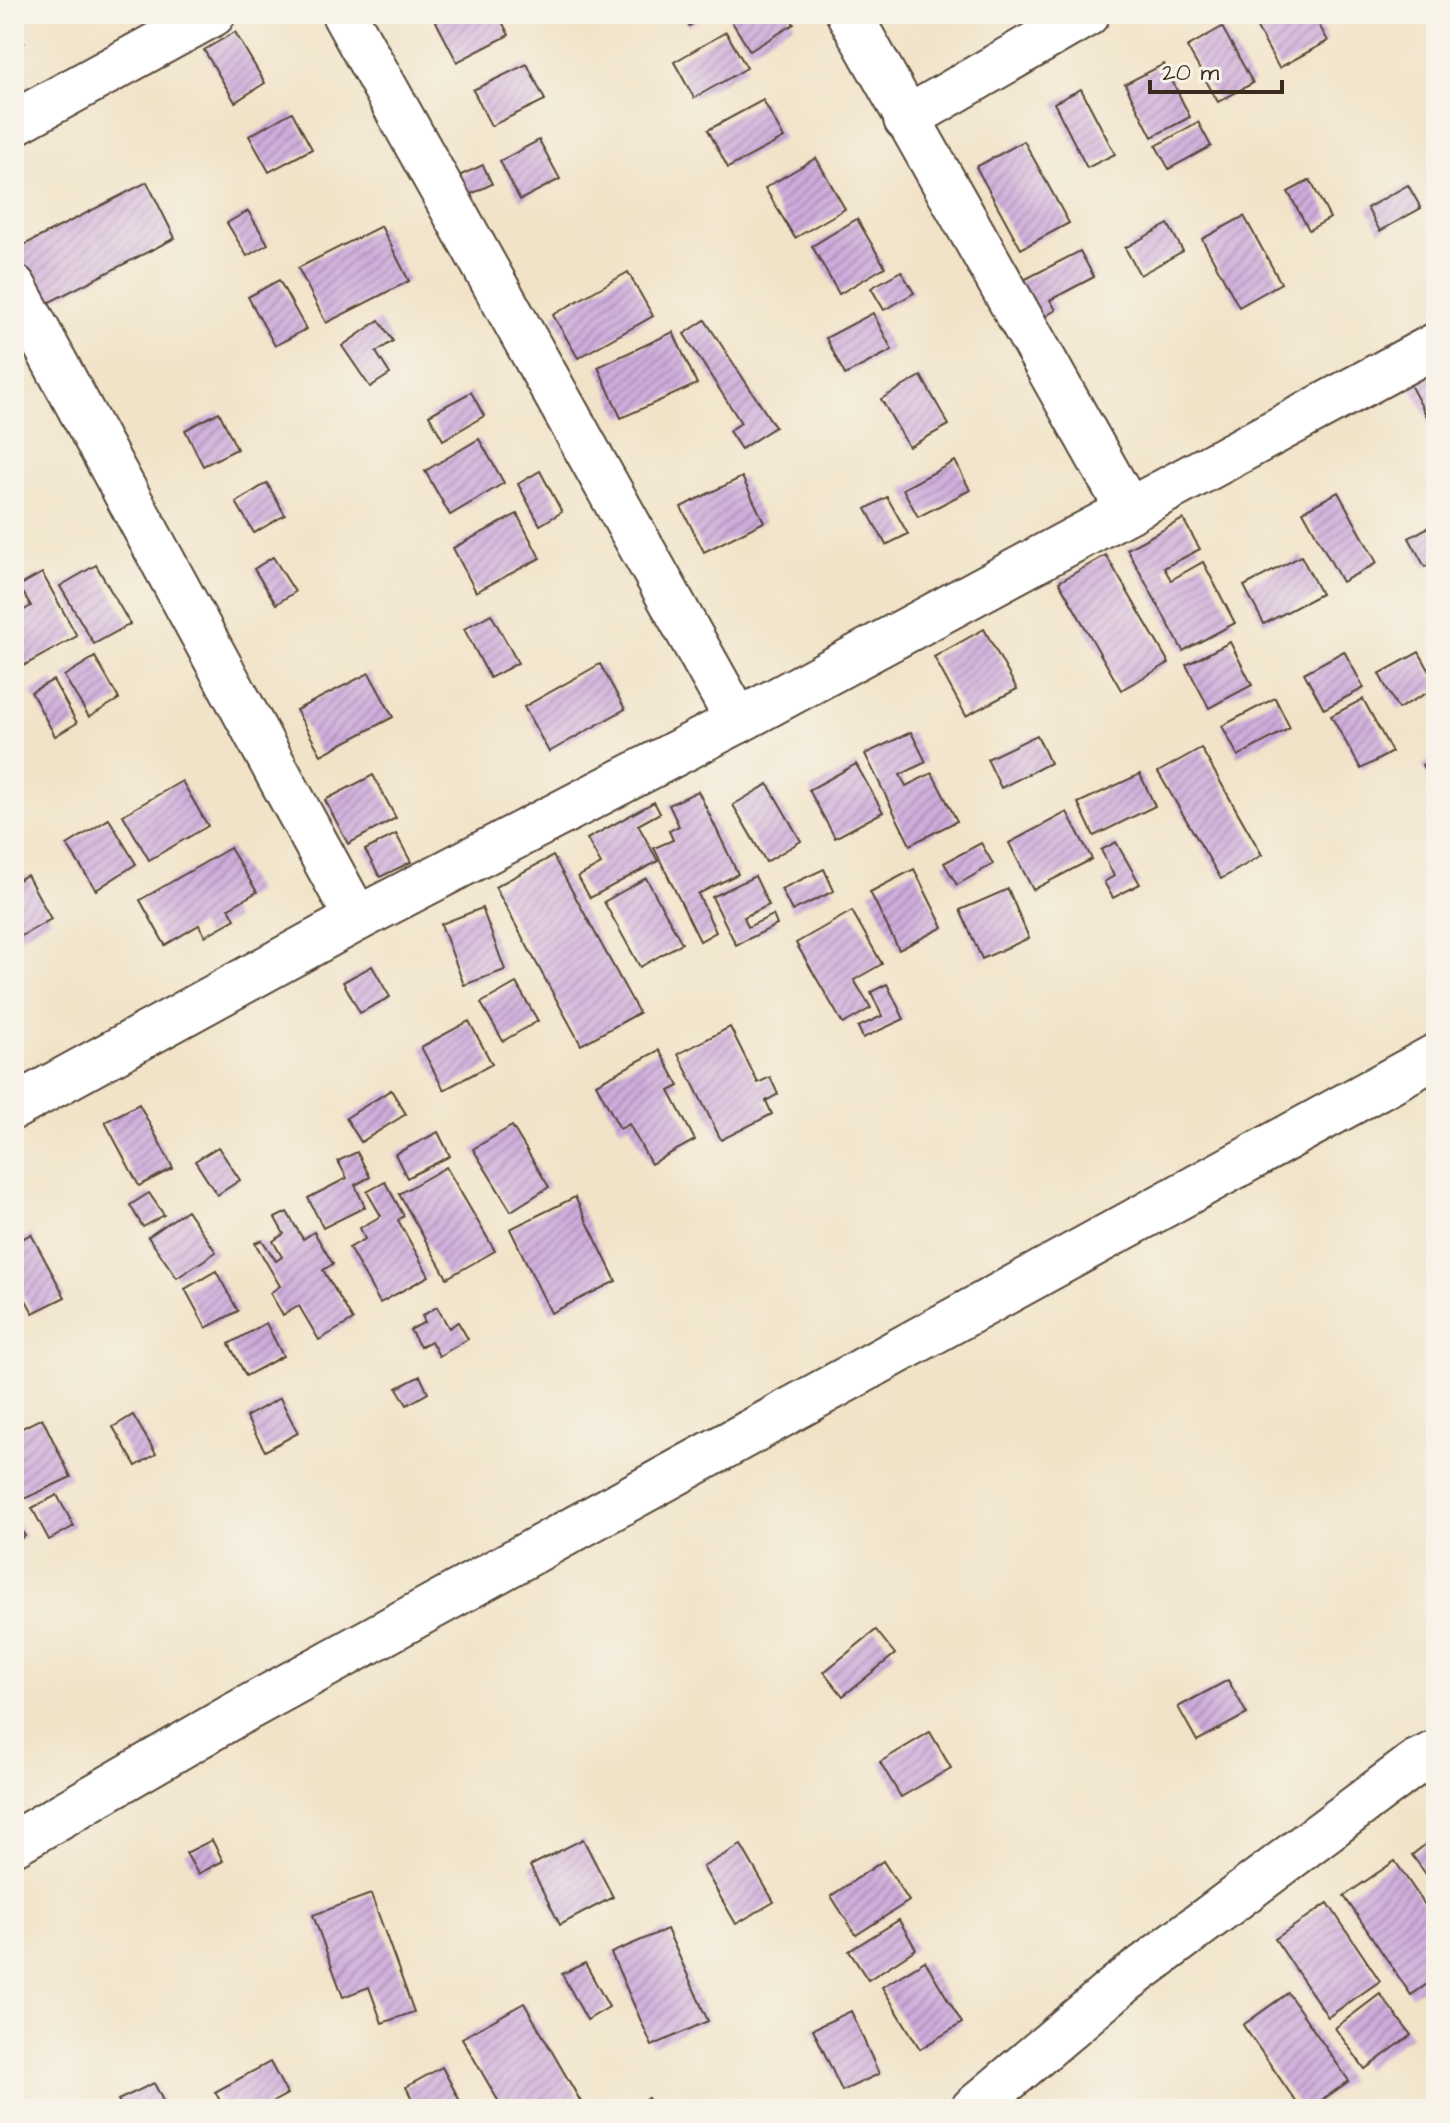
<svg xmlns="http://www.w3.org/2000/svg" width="1450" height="2123" viewBox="0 0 1450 2123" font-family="'Architects Daughter',sans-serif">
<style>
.building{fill:url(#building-hatch)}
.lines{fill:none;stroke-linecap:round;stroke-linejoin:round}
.minor-casing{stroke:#564638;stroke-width:48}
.major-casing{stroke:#564638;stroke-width:48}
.minor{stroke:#fff;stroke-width:44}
.major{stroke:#fff;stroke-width:44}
</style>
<defs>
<pattern id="building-hatch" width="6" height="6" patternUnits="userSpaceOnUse" patternTransform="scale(2)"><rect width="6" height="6" fill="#ceacdb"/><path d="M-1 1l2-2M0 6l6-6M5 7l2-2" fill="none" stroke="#a88cb1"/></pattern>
</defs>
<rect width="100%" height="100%" fill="#f7f3e8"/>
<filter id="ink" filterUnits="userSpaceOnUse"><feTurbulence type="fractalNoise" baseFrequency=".0125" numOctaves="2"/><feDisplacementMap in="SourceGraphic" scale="16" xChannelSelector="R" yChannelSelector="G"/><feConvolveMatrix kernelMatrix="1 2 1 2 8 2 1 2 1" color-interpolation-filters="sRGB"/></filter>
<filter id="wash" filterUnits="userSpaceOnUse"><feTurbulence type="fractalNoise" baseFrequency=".006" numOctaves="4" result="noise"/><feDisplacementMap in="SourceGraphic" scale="32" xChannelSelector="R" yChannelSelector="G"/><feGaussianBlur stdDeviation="1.8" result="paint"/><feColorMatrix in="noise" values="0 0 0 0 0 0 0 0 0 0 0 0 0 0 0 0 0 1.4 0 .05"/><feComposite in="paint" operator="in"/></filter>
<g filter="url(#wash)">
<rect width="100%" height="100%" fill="#f1e3c8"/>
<g id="blocks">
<g class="building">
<polygon points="432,14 498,14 509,35 457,62"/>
<polygon points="682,14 708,14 689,26"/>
<polygon points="727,14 788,14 794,24 750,51"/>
<polygon points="1249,14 1313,14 1328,41 1279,68"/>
<polygon points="14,25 24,43 14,48"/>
<polygon points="1222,27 1253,83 1218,102 1187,47"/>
<polygon points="235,32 265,83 235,102 204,50"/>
<polygon points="726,32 747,68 694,98 674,62"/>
<polygon points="527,64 545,100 491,126 473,90"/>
<polygon points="1164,64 1190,117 1152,137 1125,84"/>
<polygon points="1081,89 1115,154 1087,168 1054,103"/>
<polygon points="763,100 784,138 728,168 708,130"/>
<polygon points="292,112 312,149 269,172 249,136"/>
<polygon points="1198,122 1211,146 1169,169 1156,146"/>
<polygon points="539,140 560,179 520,200 500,161"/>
<polygon points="1024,141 1069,223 1021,249 976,167"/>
<polygon points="816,158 845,209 795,238 765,188"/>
<polygon points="483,165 492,184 461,199 452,179"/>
<polygon points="1310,180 1330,218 1309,230 1288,192"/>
<polygon points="147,182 175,238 42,306 14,250"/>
<polygon points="1408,185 1421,208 1380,231 1367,208"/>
<polygon points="248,211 268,244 247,256 227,223"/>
<polygon points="1244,216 1281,283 1239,307 1202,239"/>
<polygon points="857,219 885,267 839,294 812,246"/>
<polygon points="1168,224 1183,251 1140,275 1125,248"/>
<polygon points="381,226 409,281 326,323 298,268"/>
<polygon points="1080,251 1094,277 1050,300 1056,310 1037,321 1016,284"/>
<polygon points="901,271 914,293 884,310 871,288"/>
<polygon points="628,272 653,316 578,358 553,315"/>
<polygon points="279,280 306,329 275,346 248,297"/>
<polygon points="873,313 892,350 845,375 826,338"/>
<polygon points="379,320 393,341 376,352 390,374 370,387 342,346"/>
<polygon points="705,320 775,427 741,449 729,431 741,423 684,334"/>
<polygon points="673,332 697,384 621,418 598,367"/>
<polygon points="1436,365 1436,418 1430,422 1408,381"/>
<polygon points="921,376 949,425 909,447 881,399"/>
<polygon points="471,392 484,416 443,440 429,415"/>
<polygon points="219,412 237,449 203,466 185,430"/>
<polygon points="479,439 504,483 450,515 425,471"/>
<polygon points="955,461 970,490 918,517 903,489"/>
<polygon points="540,471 562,512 540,525 518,484"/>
<polygon points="742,477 764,522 704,552 681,507"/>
<polygon points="267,483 285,515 254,533 236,502"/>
<polygon points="1338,492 1377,563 1342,582 1303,511"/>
<polygon points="887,497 908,534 886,545 866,509"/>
<polygon points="517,514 540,558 476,592 453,548"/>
<polygon points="1183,519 1200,549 1164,568 1171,580 1203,562 1235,623 1183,651 1127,549"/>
<polygon points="1436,523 1436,561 1425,567 1409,538"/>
<polygon points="1106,555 1169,663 1121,690 1059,582"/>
<polygon points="1301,556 1321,594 1264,624 1244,586"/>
<polygon points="273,557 295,592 276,604 254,569"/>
<polygon points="96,565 130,624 94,644 60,586"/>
<polygon points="42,573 77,636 14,671 14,616 31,606 19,586"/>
<polygon points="491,614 518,663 490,678 464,629"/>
<polygon points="984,629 1017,689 966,716 934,657"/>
<polygon points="1230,642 1252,685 1209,708 1186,665"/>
<polygon points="1344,651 1364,688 1324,709 1304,673"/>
<polygon points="1419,652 1436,683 1436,688 1398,709 1379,674"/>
<polygon points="95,657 119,699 89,717 64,676"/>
<polygon points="600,664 625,709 549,752 524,707"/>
<polygon points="369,673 393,717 321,755 296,710"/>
<polygon points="53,680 77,723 55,736 31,692"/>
<polygon points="1275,698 1290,728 1238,756 1222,726"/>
<polygon points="1363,699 1392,752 1361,769 1331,716"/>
<polygon points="911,732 926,762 900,775 906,786 932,773 957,821 910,845 865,754"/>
<polygon points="1037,735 1050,763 1001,788 987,759"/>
<polygon points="1201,748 1262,855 1221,879 1158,772"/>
<polygon points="1436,758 1436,791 1422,765"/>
<polygon points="856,764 883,812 835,838 809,790"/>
<polygon points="1140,774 1155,806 1094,836 1078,803"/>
<polygon points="373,775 396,818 348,844 325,800"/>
<polygon points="182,781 208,826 149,860 123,815"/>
<polygon points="768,784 801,841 766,862 733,805"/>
<polygon points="698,791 738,874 698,894 716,932 700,941 654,848 673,840 669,831 679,826 669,805"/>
<polygon points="654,802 660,813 638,825 658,861 590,898 578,877 601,864 587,839"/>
<polygon points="1067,812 1092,859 1033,890 1009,843"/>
<polygon points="109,819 136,864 96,890 67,845"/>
<polygon points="396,834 411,862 380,877 365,850"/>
<polygon points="1116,842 1140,884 1113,898 1104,882 1114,876 1101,850"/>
<polygon points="981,843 993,864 957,885 944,863"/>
<polygon points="230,848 257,892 229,908 235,919 205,936 199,925 165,945 140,900"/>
<polygon points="553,856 639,1013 581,1045 495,887"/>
<polygon points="824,869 834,891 792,911 781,889"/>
<polygon points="914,869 943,927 899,950 870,892"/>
<polygon points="27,875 51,919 14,940 14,882"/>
<polygon points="755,876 769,905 744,917 748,927 773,915 777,925 736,945 712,897"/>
<polygon points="646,878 682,943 640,967 604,902"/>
<polygon points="1008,889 1029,938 982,959 960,910"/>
<polygon points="482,908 505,970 464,985 441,924"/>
<polygon points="852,911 882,964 854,980 871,1008 843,1024 796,943"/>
<polygon points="372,966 390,997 360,1013 343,982"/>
<polygon points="516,983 538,1021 503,1041 481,1003"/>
<polygon points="887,984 904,1019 863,1038 858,1027 882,1016 871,992"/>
<polygon points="469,1021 492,1064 444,1090 421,1047"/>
<polygon points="730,1027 758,1083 770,1077 778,1094 766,1101 772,1114 721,1140 678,1054"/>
<polygon points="659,1050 679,1086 669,1091 695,1140 651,1164 629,1124 620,1129 596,1084"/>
<polygon points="391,1090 406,1114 361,1142 346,1118"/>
<polygon points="139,1104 173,1168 139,1186 105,1122"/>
<polygon points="512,1126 549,1187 511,1211 473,1149"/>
<polygon points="438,1132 450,1156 407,1178 395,1154"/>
<polygon points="218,1147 240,1180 217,1195 195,1161"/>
<polygon points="357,1152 370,1177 355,1185 365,1207 323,1228 308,1198 347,1178 338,1161"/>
<polygon points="446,1167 495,1251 447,1278 399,1194"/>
<polygon points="385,1182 404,1216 398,1220 429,1276 380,1303 349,1248 365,1239 360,1228 381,1216 367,1192"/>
<polygon points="149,1193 164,1215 143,1227 130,1205"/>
<polygon points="575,1197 616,1281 551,1313 510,1229"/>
<polygon points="187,1210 216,1252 177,1278 148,1237"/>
<polygon points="287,1212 303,1239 314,1232 333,1264 323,1270 353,1320 319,1340 299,1306 283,1315 270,1293 280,1286 255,1243 262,1240 276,1261 282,1257 273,1241 284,1234 275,1218"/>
<polygon points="31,1234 65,1297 33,1313 14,1278 14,1243"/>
<polygon points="216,1271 238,1311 206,1328 185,1289"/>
<polygon points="437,1307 449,1328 458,1322 468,1339 439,1356 431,1341 420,1347 410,1330 425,1322 422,1316"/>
<polygon points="14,1318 24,1335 14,1341"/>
<polygon points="266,1323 283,1356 246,1376 229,1344"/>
<polygon points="420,1376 428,1393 407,1405 397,1388"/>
<polygon points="280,1398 298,1433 265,1451 246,1417"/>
<polygon points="133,1415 156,1454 136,1466 113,1427"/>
<polygon points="42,1418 71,1477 24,1499 14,1478 14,1432"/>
<polygon points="57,1495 74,1526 49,1540 32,1508"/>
<polygon points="14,1516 25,1536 14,1542"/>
<polygon points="876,1630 895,1654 843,1696 824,1672"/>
<polygon points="1228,1680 1247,1714 1197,1741 1178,1707"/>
<polygon points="930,1732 951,1768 901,1797 880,1762"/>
<polygon points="1436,1836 1436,1888 1412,1855"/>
<polygon points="583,1839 613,1897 560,1925 530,1866"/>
<polygon points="212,1840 223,1861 198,1874 186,1853"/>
<polygon points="741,1845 774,1902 736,1924 703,1867"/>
<polygon points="883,1861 909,1901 856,1935 831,1896"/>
<polygon points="1395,1861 1436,1921 1436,1978 1411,1995 1344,1896"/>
<polygon points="371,1894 414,2012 382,2023 369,1987 343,1997 313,1915"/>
<polygon points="1328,1903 1380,1981 1328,2017 1275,1939"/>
<polygon points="899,1920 916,1949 868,1980 849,1951"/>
<polygon points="667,1929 708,2021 652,2046 611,1953"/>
<polygon points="925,1961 962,2023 920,2049 882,1987"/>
<polygon points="585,1963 609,2007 587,2020 562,1974"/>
<polygon points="1288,1993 1349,2081 1309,2109 1301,2109 1243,2025"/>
<polygon points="1380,1994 1411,2035 1365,2069 1335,2028"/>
<polygon points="524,2003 581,2102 569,2109 503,2109 462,2038"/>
<polygon points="851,2011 879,2074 842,2091 813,2029"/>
<polygon points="270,2062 287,2094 260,2109 225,2109 215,2092"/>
<polygon points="442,2067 461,2103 451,2109 417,2109 406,2087"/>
<polygon points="154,2083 167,2109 123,2109 118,2100"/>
<polygon points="648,2098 655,2109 631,2109"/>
</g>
</g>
</g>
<g filter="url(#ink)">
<use href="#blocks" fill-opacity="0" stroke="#564638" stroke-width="2"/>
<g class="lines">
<defs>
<g id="minor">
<polyline points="344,14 738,721"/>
<polyline points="849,14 1129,511"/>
<polyline points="906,119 1087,14"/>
<polyline points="14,123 213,14"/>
<polyline points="14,287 357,919"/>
<polyline points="14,1107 357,919 738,721 1436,345"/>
<polyline points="973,2109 1117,1987 1417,1762 1436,1753"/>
</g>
<polyline id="major" points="14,1843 233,1716 1436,1056"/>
</defs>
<use href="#minor" class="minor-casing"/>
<use href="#major" class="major-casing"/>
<use href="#minor" class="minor"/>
<use href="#major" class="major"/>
</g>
</g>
<rect width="1450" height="2123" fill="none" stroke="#f7f3e8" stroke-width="48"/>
<path d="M1150 80v12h132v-12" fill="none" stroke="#3b2a1e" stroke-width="4"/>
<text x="1162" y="80" font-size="24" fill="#3b2a1e" stroke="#f7f3e8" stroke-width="6" paint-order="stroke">20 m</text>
</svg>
